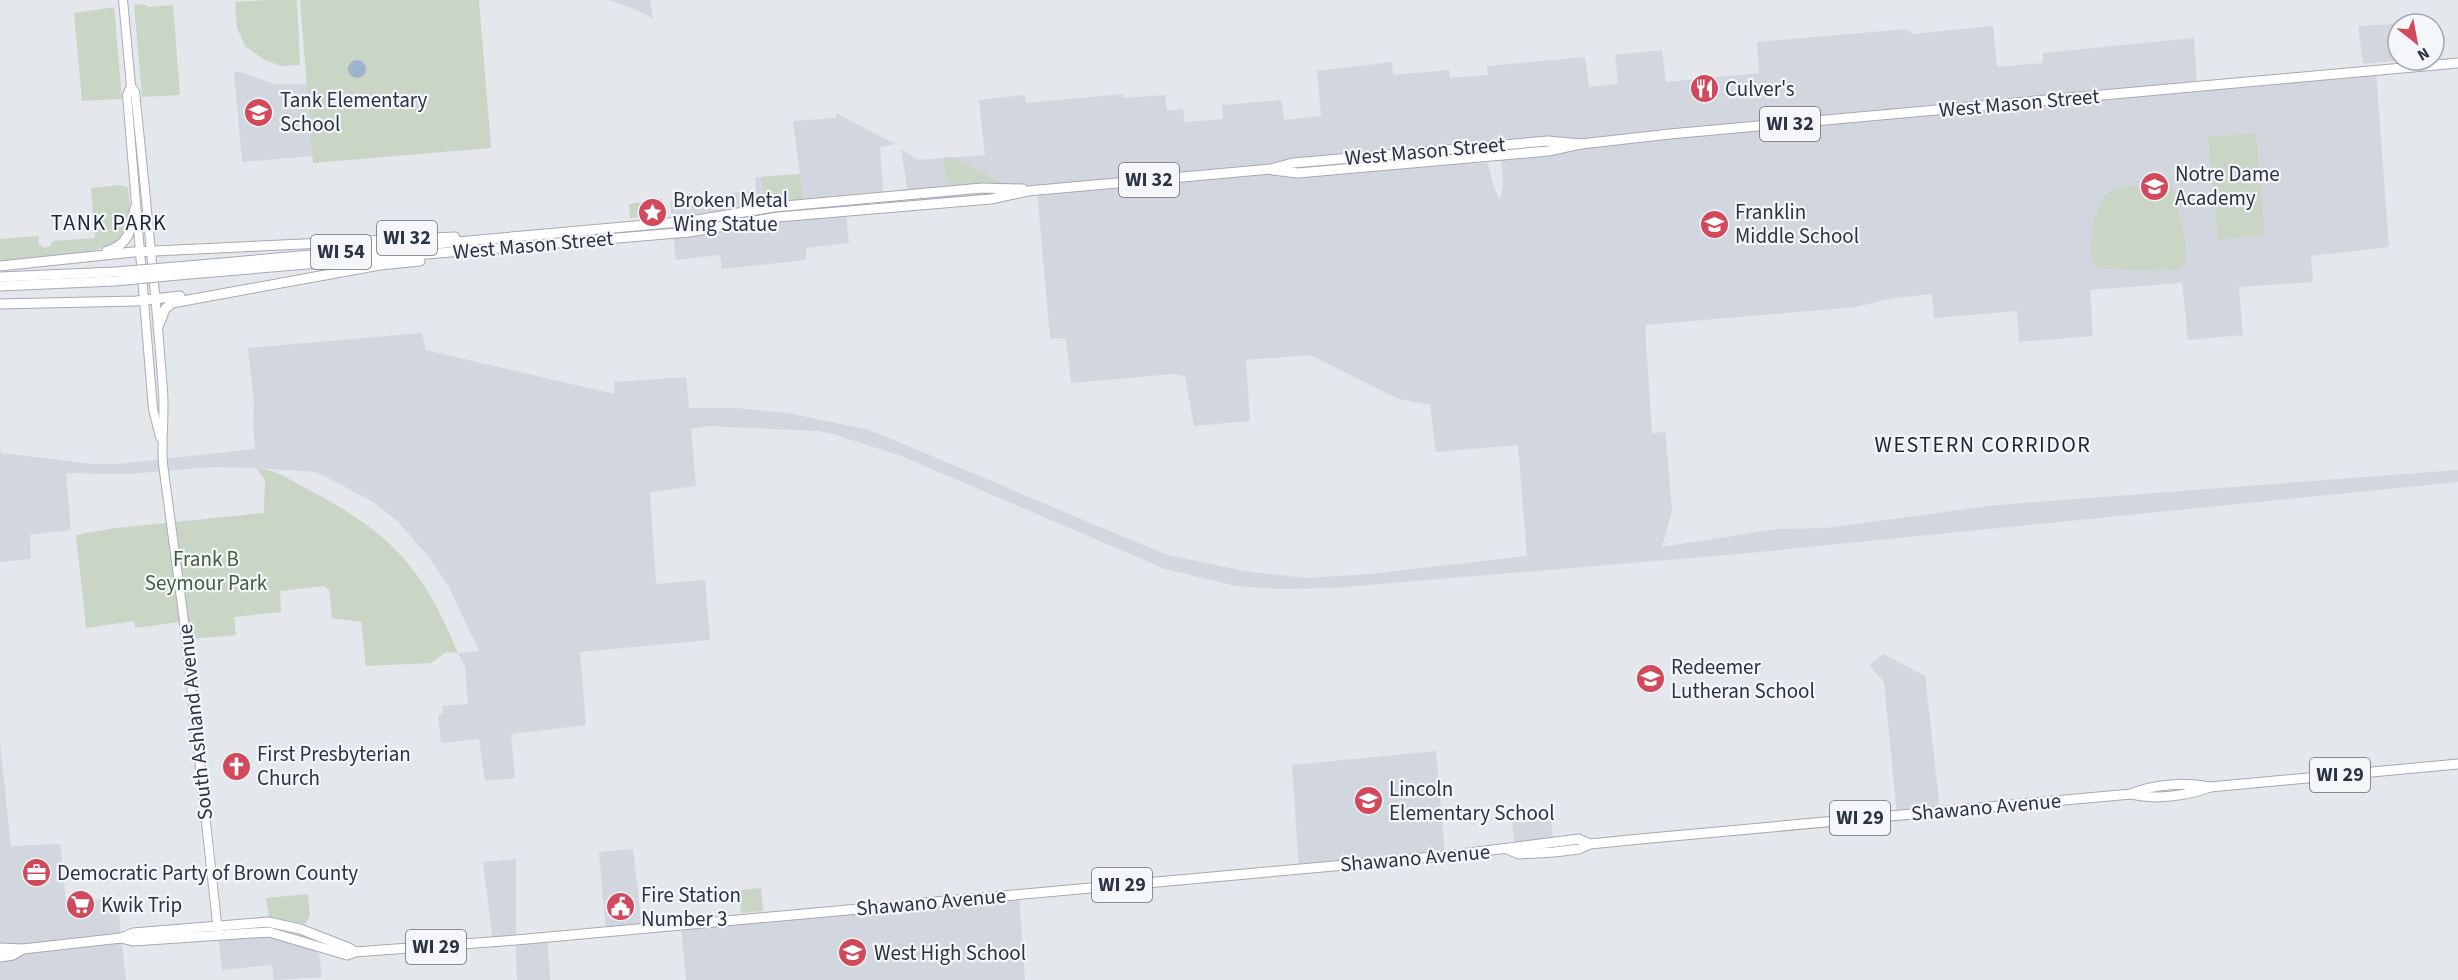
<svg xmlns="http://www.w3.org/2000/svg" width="2458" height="980" viewBox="0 0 2458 980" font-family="'Source Sans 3',sans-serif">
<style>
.built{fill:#d2d6de;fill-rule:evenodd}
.green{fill:#c9d6c5}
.water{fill:#9fb4cc}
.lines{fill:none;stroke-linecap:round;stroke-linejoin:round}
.secondary-casing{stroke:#a9aeb7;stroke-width:10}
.primary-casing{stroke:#a3abb8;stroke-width:11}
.secondary{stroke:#fff;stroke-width:8}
.primary{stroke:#fff;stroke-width:9}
.primary-bridge-casing{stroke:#a3abb8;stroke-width:11;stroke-linecap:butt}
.primary-bridge{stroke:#fff;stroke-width:9}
.labels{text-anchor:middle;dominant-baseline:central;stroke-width:4.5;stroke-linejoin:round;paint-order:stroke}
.shield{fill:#f4f6f9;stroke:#676e7b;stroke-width:1.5}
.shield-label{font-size:20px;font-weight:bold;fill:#2b3445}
.poi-label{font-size:21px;fill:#2b3445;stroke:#f4f6f9;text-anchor:start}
.street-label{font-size:21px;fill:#2b3445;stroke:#f4f6f9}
.park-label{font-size:21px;fill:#3f6138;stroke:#f4f6f9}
.neighbourhood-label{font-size:22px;letter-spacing:1.5px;fill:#1d2536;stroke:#f4f6f9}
</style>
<rect width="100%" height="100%" fill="#e4e7ec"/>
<g class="built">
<polygon points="609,0 650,0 653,19 637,10"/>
<polygon points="2411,23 2398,24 2398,60 2407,60 2363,64 2358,26"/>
<path d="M1993,26L1997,67L2043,63V53L2194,38L2197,87L2376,71L2389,247L2311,256L2313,282L2239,287L2243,335L2188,340L2182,283L2090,290L2093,336L2019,342L2017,311L1934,318L1932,294L1894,298L1856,307L1645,325L1652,433L1666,432V439L1672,511L1662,547L1776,529L1826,528L1997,505L2458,470V482L1739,554L1332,588L1280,589L1236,586L1165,569L901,456L833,434L817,431L707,426L691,429L696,486L650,492L656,584L705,580L710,640L580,652L586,725L511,734L515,778L485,781L479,739L441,743L438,715L443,714L442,706L468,704L465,666L458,653L479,651L449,587L428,556L398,522L372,501L316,472L256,468L211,467L128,474L66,473L71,530L30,535L31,559L0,562V446L1,453L93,464H118L255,449L253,423L254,404L248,348L422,333L426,350L614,394V382L686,377L689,408H736L788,413L870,430L1143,545L1168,555L1244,571L1306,578L1371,574L1527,556L1518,445L1436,452L1430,405L1399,399L1310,355L1246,360L1250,421L1194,426L1185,376L1174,374L1071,383L1066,339L1050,338L1037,190L929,203L909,200L901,149L918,160L985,155L979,100L1025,95L1026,103L1123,94V98L1165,95L1167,111L1183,109L1185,122L1223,119L1222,105L1281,100L1284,120L1321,116L1317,71L1392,62L1393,75L1449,70L1450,78L1488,75L1487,66L1585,57L1589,87L1618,84L1615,55L1662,50L1666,82L1759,73L1757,42L1906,29L1913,34ZM1573,142L1501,155L1503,185L1500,200L1494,187L1488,163L1276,169Z"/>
<polygon points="234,72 241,72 274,84 307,84 313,156 242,162"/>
<polygon points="836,113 895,144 880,147 884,202 845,204 849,243 806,248 806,260 722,269 720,255 676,260 670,201 756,190 755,177 800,174 793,121 836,118"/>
<polygon points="1883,654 1925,676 1940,811 1897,815 1884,682 1869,665"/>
<polygon points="0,743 11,846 60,844 66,901 117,899 126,980 0,980"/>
<polygon points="1436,751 1445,856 1299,869 1292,765"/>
<polygon points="1551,819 1553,841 1515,846 1512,823"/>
<polygon points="633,849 642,929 606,932 599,852"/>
<polygon points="516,859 516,940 547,937 550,980 517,980 516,941 493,942 483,862"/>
<polygon points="1019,894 1025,980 686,980 681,925"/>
<polygon points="269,932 318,946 322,977 274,980 272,965 222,970 218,935"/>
</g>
<g class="green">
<polygon points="266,0 297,0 300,65 281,66 263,59 245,46 237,28 235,2"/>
<polygon points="300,0 479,0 491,148 313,163"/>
<polygon points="143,4 149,7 173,5 180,95 142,97 134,5"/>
<polygon points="114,7 122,99 82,101 74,13"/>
<polygon points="2256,133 2265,235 2218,240 2208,137"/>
<polygon points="952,157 1003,184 952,186 947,180 944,158"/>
<polygon points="800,174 803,200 770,204 765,200 761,177"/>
<polygon points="2168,180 2171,182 2185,239 2186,261 2179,270 2159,271 2096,268 2090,252 2093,222 2104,196 2114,189"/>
<path d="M120,185L127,187C133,203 128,223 124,239C86,258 41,258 0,262V239L39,236L38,244L45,248L50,246L53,241L95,238L91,188Z"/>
<polygon points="662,199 664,215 630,218 629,204"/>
<path d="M256,468C276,469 293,482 311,491C392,534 423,568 458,653L446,652L431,663L366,666L361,622L332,618L329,590L324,586L280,591L281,612L234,617L236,635L190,639L187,621L135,628L134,621L86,628L76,535L116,528L264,513L265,480Z"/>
<polygon points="761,888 763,911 741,913 739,890"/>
<polygon points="308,894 310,916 306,923 299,924 269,918 266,898"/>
</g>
<circle class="water" cx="357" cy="69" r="9"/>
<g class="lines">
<defs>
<g id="secondary">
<path d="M123,0L131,86L135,92L136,101C146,198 156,294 163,391C165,416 161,440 163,464L184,621L218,932"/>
<polyline points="131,86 127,95 153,409 160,437"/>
</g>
<g id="primary">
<polyline points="1273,170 1298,173 1548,151 1581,144 1670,134 2458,63"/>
<path d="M107,251C130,245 131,228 135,208"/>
<polyline points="0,266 133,252 455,237"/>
<polyline points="188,266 691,221 774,207 982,188 1023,189"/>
<polyline points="189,274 689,232 778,217 991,199 1028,191 1271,169 1293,163 1548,141 1581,144"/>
<polyline points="0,304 136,301 180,296"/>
<polyline points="158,327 165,309 172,303 380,265 420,261"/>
<path d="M2131,794C2154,800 2187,796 2210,787"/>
<path d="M1507,849L1519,854L1554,852L1579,849L1590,844L1640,839L2131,794C2154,784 2185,782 2210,787L2458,764"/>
<polyline points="121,938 133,933 268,922 300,929 349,948 355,952"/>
<polyline points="0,948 23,949 121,938 133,941 269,932 347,955 355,952 516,940 1445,856 1579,839 1590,844"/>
<polyline points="0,957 13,955 23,949"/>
</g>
</defs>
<use href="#secondary" class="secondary-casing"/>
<use href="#primary" class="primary-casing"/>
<use href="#secondary" class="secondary"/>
<use href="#primary" class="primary"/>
<defs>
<g id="primary-bridge">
<polyline points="0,277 115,272 188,266"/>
<polyline points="0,286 115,281 189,274"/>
</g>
</defs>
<use href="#primary-bridge" class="primary-bridge-casing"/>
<use href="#primary-bridge" class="primary-bridge"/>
</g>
<defs>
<symbol id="restaurant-disc" viewBox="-11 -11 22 22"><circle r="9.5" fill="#d1495b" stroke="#f4f6f9"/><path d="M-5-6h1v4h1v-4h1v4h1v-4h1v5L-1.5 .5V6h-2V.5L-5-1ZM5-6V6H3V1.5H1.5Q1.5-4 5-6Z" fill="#fff"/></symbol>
<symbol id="school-disc" viewBox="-11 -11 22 22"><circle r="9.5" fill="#d1495b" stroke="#f4f6f9"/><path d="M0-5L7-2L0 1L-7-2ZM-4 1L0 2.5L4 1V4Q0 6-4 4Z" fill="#fff"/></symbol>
<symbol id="sight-disc" viewBox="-11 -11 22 22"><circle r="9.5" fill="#d1495b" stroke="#f4f6f9"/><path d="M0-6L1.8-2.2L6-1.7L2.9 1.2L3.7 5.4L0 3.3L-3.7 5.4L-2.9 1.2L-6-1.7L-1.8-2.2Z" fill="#fff"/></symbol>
<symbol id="church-disc" viewBox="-11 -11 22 22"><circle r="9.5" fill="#d1495b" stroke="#f4f6f9"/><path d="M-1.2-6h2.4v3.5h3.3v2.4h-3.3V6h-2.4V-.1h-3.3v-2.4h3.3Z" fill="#fff"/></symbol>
<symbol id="office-disc" viewBox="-11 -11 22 22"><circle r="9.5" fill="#d1495b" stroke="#f4f6f9"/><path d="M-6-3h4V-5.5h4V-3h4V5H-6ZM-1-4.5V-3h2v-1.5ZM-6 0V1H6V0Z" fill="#fff"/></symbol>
<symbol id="supermarket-disc" viewBox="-11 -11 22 22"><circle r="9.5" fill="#d1495b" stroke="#f4f6f9"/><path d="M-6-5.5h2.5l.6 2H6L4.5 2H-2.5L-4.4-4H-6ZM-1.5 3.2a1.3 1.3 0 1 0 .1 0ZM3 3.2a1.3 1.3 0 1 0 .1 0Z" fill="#fff"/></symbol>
<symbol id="civic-disc" viewBox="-11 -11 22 22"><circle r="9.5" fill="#d1495b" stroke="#f4f6f9"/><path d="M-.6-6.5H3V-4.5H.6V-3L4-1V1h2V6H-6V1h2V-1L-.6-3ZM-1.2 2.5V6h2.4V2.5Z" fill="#fff"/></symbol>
</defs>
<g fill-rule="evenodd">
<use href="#restaurant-disc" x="1688" y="72" width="33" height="33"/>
<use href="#school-disc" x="242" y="96" width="33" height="33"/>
<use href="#school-disc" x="2138" y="170" width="33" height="33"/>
<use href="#sight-disc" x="636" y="196" width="33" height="33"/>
<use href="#school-disc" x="1698" y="208" width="33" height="33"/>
<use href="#school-disc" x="1634" y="662" width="33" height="33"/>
<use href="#church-disc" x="220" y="750" width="33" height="33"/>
<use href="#school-disc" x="1352" y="784" width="33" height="33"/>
<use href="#office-disc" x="20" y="856" width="33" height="33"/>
<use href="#supermarket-disc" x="64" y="888" width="33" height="33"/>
<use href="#civic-disc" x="604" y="890" width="33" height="33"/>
<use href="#school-disc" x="836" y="936" width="33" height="33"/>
</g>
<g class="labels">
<g class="shield">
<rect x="1760" y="107" width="60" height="34" rx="4.5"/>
<rect x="1119" y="163" width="60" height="34" rx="4.5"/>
<rect x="377" y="221" width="60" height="34" rx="4.5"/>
<rect x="311" y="235" width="60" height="34" rx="4.5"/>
<rect x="2310" y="758" width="60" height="34" rx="4.5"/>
<rect x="1830" y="801" width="60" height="34" rx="4.5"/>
<rect x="1092" y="868" width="60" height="34" rx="4.5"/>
<rect x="406" y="930" width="60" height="34" rx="4.5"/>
</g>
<g class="shield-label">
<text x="1790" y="124">WI 32</text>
<text x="1149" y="180">WI 32</text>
<text x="407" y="238">WI 32</text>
<text x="341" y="252">WI 54</text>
<text x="2340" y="775">WI 29</text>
<text x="1860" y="818">WI 29</text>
<text x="1122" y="885">WI 29</text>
<text x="436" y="947">WI 29</text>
</g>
<g class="poi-label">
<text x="1725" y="89">Culver's</text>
<text x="280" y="100">Tank Elementary<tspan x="280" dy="24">School</tspan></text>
<text x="2175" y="174">Notre Dame<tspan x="2175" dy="24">Academy</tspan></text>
<text x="673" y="200">Broken Metal<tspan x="673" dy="24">Wing Statue</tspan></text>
<text x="1735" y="212">Franklin<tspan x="1735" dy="24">Middle School</tspan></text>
<text x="1671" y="667">Redeemer<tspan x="1671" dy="24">Lutheran School</tspan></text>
<text x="257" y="754">First Presbyterian<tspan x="257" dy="24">Church</tspan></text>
<text x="1389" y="789">Lincoln<tspan x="1389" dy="24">Elementary School</tspan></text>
<text x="57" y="873">Democratic Party of Brown County</text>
<text x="641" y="895">Fire Station<tspan x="641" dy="24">Number 3</tspan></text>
<text x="101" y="905">Kwik Trip</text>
<text x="874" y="953">West High School</text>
</g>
<g class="street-label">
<text transform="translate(2019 103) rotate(-5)">West Mason Street</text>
<text transform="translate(1425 151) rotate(-5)">West Mason Street</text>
<text transform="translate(533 245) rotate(-5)">West Mason Street</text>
<text transform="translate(195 722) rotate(-96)">South Ashland Avenue</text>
<text transform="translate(1986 807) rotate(-5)">Shawano Avenue</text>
<text transform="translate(1415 858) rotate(-5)">Shawano Avenue</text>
<text transform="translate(931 902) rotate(-5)">Shawano Avenue</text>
</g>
<g class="park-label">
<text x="206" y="559">Frank B<tspan x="206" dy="24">Seymour Park</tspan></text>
</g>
<g class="neighbourhood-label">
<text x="109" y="223">TANK PARK</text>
<text x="1983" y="445">WESTERN CORRIDOR</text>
</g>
</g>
<g transform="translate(2416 42) rotate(149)"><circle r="28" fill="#f4f6f9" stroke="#a4a8b1" stroke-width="1.5"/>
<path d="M0-4.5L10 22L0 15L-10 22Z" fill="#d1495b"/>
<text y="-9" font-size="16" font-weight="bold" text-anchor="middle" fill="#2b3445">N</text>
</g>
</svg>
